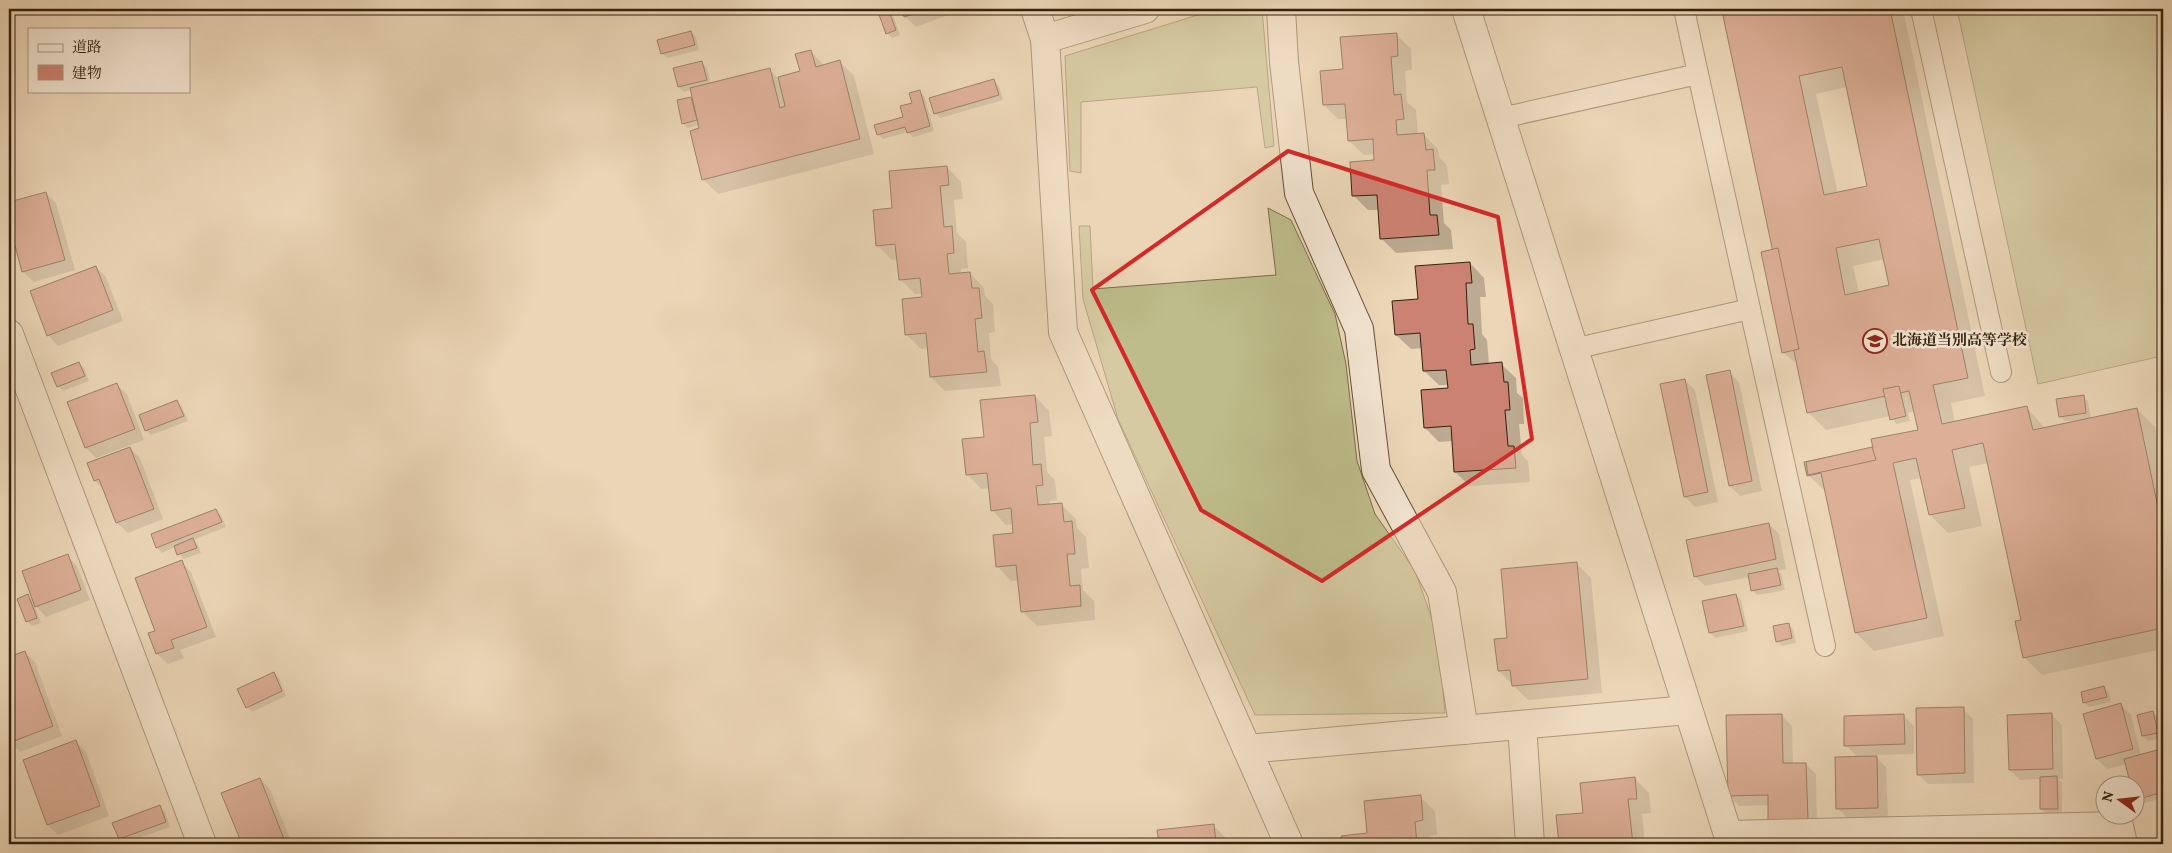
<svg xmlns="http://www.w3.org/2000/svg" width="2172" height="853" viewBox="0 0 2172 853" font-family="Vollkorn,'Noto Serif JP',serif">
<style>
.grass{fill:#bdbc8a;stroke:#786e4a}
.shadow{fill:#0003;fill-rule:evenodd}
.building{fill:#cc8272;stroke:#34210b;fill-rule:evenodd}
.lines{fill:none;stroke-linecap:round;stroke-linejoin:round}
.lane-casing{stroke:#624e36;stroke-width:22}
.street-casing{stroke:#624e36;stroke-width:30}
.lane{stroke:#f2e4d0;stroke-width:20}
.street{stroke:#f2e4d0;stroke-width:28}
.marked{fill:none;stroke:#d62828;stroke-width:4;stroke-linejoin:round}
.labels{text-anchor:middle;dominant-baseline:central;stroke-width:5;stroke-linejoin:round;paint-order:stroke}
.poi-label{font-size:15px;font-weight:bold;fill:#34210b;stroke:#f2e4d0;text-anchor:start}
</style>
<rect width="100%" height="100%" fill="#ebd6b7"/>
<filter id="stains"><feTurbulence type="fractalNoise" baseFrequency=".004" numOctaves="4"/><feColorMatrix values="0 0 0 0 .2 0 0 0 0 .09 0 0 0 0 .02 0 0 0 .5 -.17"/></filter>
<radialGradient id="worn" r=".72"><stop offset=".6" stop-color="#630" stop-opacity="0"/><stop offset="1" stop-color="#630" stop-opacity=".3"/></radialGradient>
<g class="grass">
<polygon points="1217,9 1262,9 1274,146 1265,148 1257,87 1081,102 1081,173 1070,171 1065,56"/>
<polygon points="1957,9 2163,9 2163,360 2162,356 2038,384"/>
<polygon points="1268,208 1291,220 1335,314 1346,364 1357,461 1375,514 1415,571 1438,636 1445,713 1255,715 1118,419 1083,299 1079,226 1090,226 1093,289 1276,275"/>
</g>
<g class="shadow">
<polygon points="878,9 891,9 900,35 892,38 887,33"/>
<polygon points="903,9 949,9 951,14 916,27 906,17"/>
<path d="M1736,9H1903L1985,396L1951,403L1955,423L2027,408L2046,429L2077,422V420L2065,421L2060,416L2083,396L2088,401L2091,419L2137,409L2155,427L2163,466V649L2042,675L2024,657L2022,620L1989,463L1969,467L1982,526L1948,533L1930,515L1922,478L1910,480L1944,636L1874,651L1856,633L1827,493L1808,475L1919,431L1915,411L1908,413L1910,421L1896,424L1891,416L1826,430L1808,412L1798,361L1794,362L1783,352L1774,250L1723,11ZM1847,87L1868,187L1838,194L1816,94ZM1885,259L1891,286L1859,293L1853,266Z"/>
<polygon points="691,32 696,37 699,50 667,58 662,53"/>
<polygon points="1396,34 1411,49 1412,70 1405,71 1407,102 1416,110 1418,135 1424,135 1438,149 1439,157 1447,165 1449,184 1441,185 1444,223 1451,230 1453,249 1396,253 1381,238 1379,210 1368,210 1354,196 1375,161 1375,154 1364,155 1349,141 1348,119 1338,119 1324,105 1344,70"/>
<polygon points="811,52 825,66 840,62 854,76 874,154 718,194 703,179 700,125 688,128 683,123 691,98 694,101 691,90 684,92 679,87 702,63 707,68 711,84 769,69 778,78 802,72"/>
<polygon points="994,81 999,86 1003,100 940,118 935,113"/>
<polygon points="919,91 924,96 934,131 913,137 908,132 883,139 878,134 904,118"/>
<polygon points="947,167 961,182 963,199 954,200 957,233 966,242 968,268 961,269 961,274 970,273 984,288 985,296 993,304 995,332 989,333 991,359 998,367 1001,386 945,391 931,377 928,348 921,349 906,334 924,298 923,294 915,294 901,280 898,259 892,260 877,245 893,209"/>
<polygon points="46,193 56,203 75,270 34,282 23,272 9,218 9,203"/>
<polygon points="1470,263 1484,278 1486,297 1480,297 1482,334 1487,340 1489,365 1501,364 1516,378 1517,393 1523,398 1524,424 1519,424 1522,455 1528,461 1530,482 1470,486 1455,472 1453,441 1439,442 1425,428 1449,389 1449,385 1439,385 1424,371 1423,348 1411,349 1396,335 1419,300"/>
<polygon points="96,267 106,277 123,321 58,346 48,335"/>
<polygon points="79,363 84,368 89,381 63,391 58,386"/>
<polygon points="1729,372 1739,382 1762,491 1740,496 1730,486"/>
<polygon points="1685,380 1695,390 1718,502 1695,507 1685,497"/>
<polygon points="116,384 127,394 144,440 96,458 86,448 68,402"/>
<polygon points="1035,396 1049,411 1052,436 1044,437 1047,472 1055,480 1057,500 1050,501 1050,505 1061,504 1076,519 1077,528 1086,537 1089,568 1081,569 1083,590 1094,601 1095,620 1037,626 1022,611 1019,580 1011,581 997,566 1015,534 1014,524 1006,525 992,510 990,488 981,489 967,474 985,438"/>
<polygon points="177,402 182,407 188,421 151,435 146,430"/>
<polygon points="130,448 140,458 163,519 128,533 117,523 106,492 95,481"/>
<polygon points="216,510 221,515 226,527 193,540 198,545 201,553 183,559 175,547 162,553 157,548 152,535"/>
<polygon points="1769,524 1779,534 1786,569 1778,571 1781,574 1785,590 1757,595 1752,590 1750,577 1705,586 1695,576"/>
<polygon points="67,556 77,566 90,600 46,617 34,604 41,623 32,626 27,621 28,596 35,603"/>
<polygon points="181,562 191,572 216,637 180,650 184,658 168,664 157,654 150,634 156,631"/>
<polygon points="1577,564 1591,578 1602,693 1528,700 1499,671 1508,639"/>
<polygon points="9,570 16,590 9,593"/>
<polygon points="1736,595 1741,600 1748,631 1715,638 1710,633"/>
<polygon points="1788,624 1793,629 1796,643 1782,646 1777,641"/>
<polygon points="24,652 35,662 62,736 20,752 9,740 9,658"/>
<polygon points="274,673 279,678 286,696 252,712 247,707"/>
<polygon points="2104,688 2109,693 2111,702 2089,707 2084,702"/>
<polygon points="2120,704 2131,715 2141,755 2156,751 2161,756 2163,765 2163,798 2141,804 2136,799 2134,786 2127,764 2107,769 2097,759 2085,714"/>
<polygon points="1963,709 1973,719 1974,783 1928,784 1918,774"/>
<polygon points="2153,712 2158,717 2162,738 2148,741 2143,736 2139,716"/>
<polygon points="1782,715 1792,726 1793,764 1806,764 1816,774 1817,830 1770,805 1739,806 1729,796"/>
<polygon points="2052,715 2062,725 2063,779 2058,779 2062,783 2062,814 2046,814 2041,809 2041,779 2020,780 2010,770"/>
<polygon points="1904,716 1914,726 1914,754 1874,755 1886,767 1888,818 1848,819 1838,808 1858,757 1845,745"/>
<polygon points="76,742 86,752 109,816 58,835 48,825 24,761"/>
<polygon points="260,779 270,789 292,844 243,844 223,794"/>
<polygon points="1635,779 1649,793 1651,813 1642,814 1645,844 1560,844 1558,816 1585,814"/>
<polygon points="1420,797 1435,811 1437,835 1429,836 1430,844 1343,844 1342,837 1369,834"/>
<polygon points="160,807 165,812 170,827 125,843 120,839"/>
<polygon points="1214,826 1228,840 1229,844 1160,844 1159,831"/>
</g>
<g class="building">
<polygon points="877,9 888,9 896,30 886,34"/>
<polygon points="901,9 929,9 904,17"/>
<path d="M1730,9H1890L1968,378L1933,385L1942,424L2027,406L2033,430L2137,408L2163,531V628L2023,658L2015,621L2021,620L1983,443L1952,450L1965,508L1929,515L1916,458L1893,463L1927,618L1855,633L1821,473L1807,476L1804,462L1873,448L1871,439L1918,430L1909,391L1807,413L1722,11ZM1842,67L1867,186L1824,195L1799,76ZM1879,239L1889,285L1845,295L1836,248Z"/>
<polygon points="691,31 695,45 661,54 657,40"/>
<polygon points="1397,33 1398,56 1391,57 1394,95 1401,94 1404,119 1396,120 1397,135 1424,133 1426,150 1433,149 1435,170 1427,170 1430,215 1437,215 1439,235 1380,239 1377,195 1352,196 1350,162 1374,160 1373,139 1348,141 1345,104 1323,105 1320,71 1343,69 1340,37"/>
<polygon points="811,50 816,67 840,60 860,139 702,180 690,131 699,128 690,88 770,68 780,108 785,106 778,77 800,71 795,54"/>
<polygon points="702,61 707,80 678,87 673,68"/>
<polygon points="994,79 999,95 934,114 929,98"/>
<polygon points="920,90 930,126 907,133 905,127 877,135 874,125 903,117 900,106 912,103 909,93"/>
<polygon points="691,97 697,120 682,124 677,100"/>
<polygon points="947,166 949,185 940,186 944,227 952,226 954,253 947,254 949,274 970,272 972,288 979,288 982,318 975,319 978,352 984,351 987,372 930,377 926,333 905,335 902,299 922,297 920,278 899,280 895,244 876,246 873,210 892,208 889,171"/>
<polygon points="46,192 65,260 22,272 9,223 9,202"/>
<polygon points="1778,248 1799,349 1782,353 1761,252"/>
<polygon points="1470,262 1472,283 1466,283 1468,324 1473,324 1475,349 1470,350 1471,365 1502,362 1504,382 1508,382 1510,410 1505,410 1508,446 1514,446 1516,468 1454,472 1451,426 1424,428 1421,390 1448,388 1446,370 1423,371 1420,333 1395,335 1392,301 1418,299 1415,266"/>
<polygon points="96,266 113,310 47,336 30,291"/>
<polygon points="79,362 85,376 57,387 51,373"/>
<polygon points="1730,370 1752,481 1729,486 1706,375"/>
<polygon points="1685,379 1708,492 1684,497 1660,384"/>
<polygon points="117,383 135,429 85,448 67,402"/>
<polygon points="1899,386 1906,416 1890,420 1883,389"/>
<polygon points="1035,395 1038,422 1030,423 1033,465 1041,464 1043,485 1036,486 1038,505 1062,503 1064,522 1072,521 1075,554 1067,554 1070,586 1080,585 1081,606 1021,612 1016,565 996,567 993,535 1013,533 1011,508 991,511 987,473 966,475 962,439 984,437 980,400"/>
<polygon points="2084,395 2086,413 2059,417 2056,399"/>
<polygon points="177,400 184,416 145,431 139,415"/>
<polygon points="130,447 154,509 116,523 99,479 94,481 87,463"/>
<polygon points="1872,447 1876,460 1808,475 1806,462"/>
<polygon points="216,509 222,522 156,548 151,534"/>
<polygon points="1769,523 1776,559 1694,577 1686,540"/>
<polygon points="193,538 197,548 177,555 174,546"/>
<polygon points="68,554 81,590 35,607 22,571"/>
<polygon points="182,560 207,627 171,640 174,648 156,654 148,633 155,631 135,578"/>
<polygon points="1577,562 1588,679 1512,686 1510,670 1498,671 1494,639 1507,638 1501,569"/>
<polygon points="1777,568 1781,585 1751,591 1748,574"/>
<polygon points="28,594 37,618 26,622 17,599"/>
<polygon points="1736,594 1744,626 1709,633 1702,601"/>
<polygon points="1789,623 1792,638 1776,642 1773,626"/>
<polygon points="25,651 53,726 9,743 9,657"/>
<polygon points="274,672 282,691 246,708 237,689"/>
<polygon points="2104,686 2107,697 2083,703 2081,692"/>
<polygon points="2121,703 2133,749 2096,759 2083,714"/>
<polygon points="1964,707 1965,773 1917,775 1916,708"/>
<polygon points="2153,711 2158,733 2142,736 2137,715"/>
<polygon points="2052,713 2053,769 2009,770 2007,715"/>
<polygon points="1782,714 1783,763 1806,763 1808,820 1768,821 1768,795 1728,796 1726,715"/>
<polygon points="1904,714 1905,744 1844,746 1844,716"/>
<polygon points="76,740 100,806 47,825 23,760"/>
<polygon points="2157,750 2163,776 2163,792 2135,800 2134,786 2131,786 2124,759"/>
<polygon points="1877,756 1878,808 1836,809 1835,757"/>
<polygon points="2057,776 2058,809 2040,809 2040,777"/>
<polygon points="1635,777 1637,799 1628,799 1633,844 1559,844 1556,815 1583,813 1580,783"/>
<polygon points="260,778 286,844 242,844 221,793"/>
<polygon points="1421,795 1423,820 1415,822 1417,844 1342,844 1341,836 1367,833 1364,801"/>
<polygon points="160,805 166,822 119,839 112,823"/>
<polygon points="1214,824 1216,844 1159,844 1157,830"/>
</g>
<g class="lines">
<defs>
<g id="lane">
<polyline points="1921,9 2001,372"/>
<polyline points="1501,118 1698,74 1684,9"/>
<polyline points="1750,309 1825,646"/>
<polyline points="1573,349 1750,309 1698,74"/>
</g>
<g id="street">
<polyline points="1035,9 1045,39 1145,9"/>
<polyline points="1281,9 1284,62 1299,193 1359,329 1376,470 1442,592 1464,730"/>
<polyline points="1466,9 1731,844"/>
<polyline points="1045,39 1063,332 1289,844"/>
<polyline points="9,334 202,844"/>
<polyline points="1522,725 1530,844"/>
<polyline points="1247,749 1688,710"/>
<polyline points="1728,835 2119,826 2123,844"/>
</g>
</defs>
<use href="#lane" class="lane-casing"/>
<use href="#street" class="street-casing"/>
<use href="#lane" class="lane"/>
<use href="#street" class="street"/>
</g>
<path d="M0 0H2172V853H0ZM1288,151L1498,217L1532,439L1322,581L1201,510L1092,290Z" fill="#ebd6b7" fill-opacity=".55" fill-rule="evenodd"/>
<path class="marked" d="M1288,151L1498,217L1532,439L1322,581L1201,510L1092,290Z"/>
<defs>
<symbol id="school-ring" viewBox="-11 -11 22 22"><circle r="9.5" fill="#f2e4d0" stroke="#8f2418" stroke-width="1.5"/><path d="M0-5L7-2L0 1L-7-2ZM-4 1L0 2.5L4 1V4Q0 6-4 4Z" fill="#8f2418"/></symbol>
</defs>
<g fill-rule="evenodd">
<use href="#school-ring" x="1861" y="327" width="28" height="28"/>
</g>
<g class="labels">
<g class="poi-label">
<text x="1892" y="341">北海道当別高等学校</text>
</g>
</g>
<rect width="2172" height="853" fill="none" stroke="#ebd6b7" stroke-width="30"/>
<rect x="10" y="10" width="2152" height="833" fill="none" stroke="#34210b" stroke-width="2.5"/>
<rect x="15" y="15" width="2142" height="823" fill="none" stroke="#34210b"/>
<rect x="28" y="28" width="162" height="65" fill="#f2e4d0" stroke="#a69681"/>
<rect x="38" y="44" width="25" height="8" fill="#f2e4d0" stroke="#a69681"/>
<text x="72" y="52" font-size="15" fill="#34210b">道路</text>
<rect x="38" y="65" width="25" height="15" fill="#cc8272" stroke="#a69681"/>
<text x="72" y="78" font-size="15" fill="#34210b">建物</text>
<g transform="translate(2120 800) rotate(285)"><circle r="24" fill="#f2e4d0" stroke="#a69681"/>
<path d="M0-4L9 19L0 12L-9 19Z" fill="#8f2418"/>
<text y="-8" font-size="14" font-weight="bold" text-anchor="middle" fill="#34210b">N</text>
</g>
<rect width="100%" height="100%" filter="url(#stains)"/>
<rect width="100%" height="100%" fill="url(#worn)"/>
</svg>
